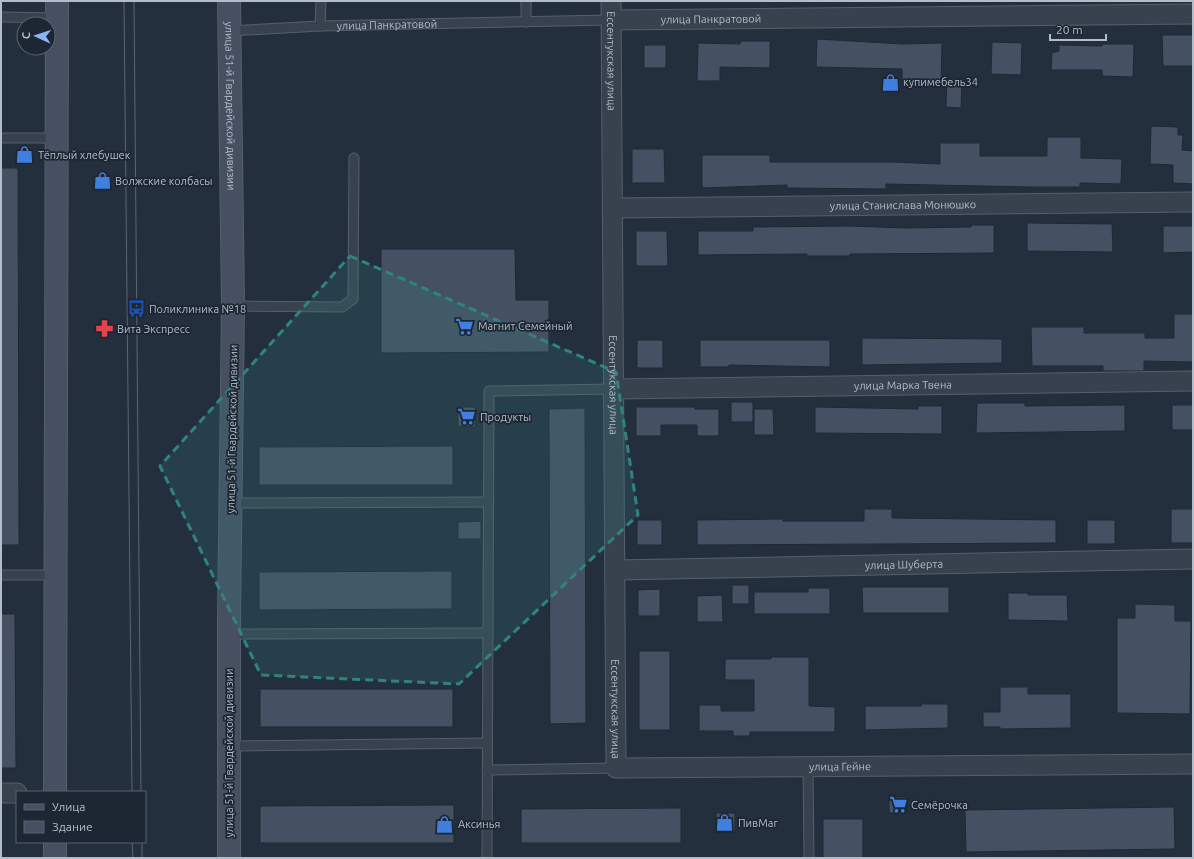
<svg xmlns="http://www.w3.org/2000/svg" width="1194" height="859" viewBox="0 0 1194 859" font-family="Ubuntu,sans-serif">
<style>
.building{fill:#455162;stroke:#1f2835}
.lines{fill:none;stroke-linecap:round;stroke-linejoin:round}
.service-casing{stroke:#565f6c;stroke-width:11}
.minor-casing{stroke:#565f6c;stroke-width:21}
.secondary-casing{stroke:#565f6c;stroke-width:24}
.service{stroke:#38414e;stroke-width:9}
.minor{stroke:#38414e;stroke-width:19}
.secondary{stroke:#465061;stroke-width:22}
.tram{stroke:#5a6575;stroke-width:1}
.marked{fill:#308480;fill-opacity:0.2;stroke:#308480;stroke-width:3;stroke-dasharray:8 5;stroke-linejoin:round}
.labels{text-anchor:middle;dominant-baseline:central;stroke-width:3.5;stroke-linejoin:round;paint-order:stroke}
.street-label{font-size:11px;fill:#b4bcc9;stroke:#1d2633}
.poi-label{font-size:11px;fill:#b4bcc9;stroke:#1d2633;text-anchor:start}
</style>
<rect width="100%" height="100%" fill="#242f3e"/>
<g class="building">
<polygon points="1162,35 1193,35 1193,66 1163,66"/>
<polygon points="817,39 902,44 942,43 941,83 902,82 902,69 816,67"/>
<polygon points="740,41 770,41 770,68 720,67 720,81 697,81 698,43 740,44"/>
<polygon points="992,42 1022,43 1021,75 991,74"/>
<polygon points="1102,44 1134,44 1133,77 1102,76 1102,70 1051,70 1052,53 1059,51 1059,45 1102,46"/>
<rect x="644" y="45" width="22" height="23"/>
<polygon points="947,78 962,79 961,108 946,107"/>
<polygon points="1151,126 1178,127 1178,135 1183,135 1182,150 1193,151 1193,184 1173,183 1173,165 1150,164"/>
<polygon points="1047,137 1081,137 1081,158 1122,159 1121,184 1080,183 1080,187 1031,187 886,184 886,189 787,188 787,185 702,188 702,155 770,155 770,162 893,162 940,164 940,143 980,143 980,156 1047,156"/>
<polygon points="632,149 664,149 665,183 632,183"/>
<polygon points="1,168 18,168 19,545 1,545"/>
<polygon points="1027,223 1112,224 1113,252 1027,251"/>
<polygon points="971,225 994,225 994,253 850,254 850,256 807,256 807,254 698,255 698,231 753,231 753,227 850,226 906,228 971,227"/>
<polygon points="1163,226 1193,226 1193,252 1163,253"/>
<polygon points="636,231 667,231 668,266 636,266"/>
<polygon points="381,249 515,249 516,300 549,300 549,352 381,353"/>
<polygon points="1174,314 1193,314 1193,362 1144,361 1144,371 1103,371 1103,366 1032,366 1031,327 1084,327 1084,333 1145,333 1145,338 1174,338"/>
<polygon points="862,338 1002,339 1002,363 862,365"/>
<rect x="637" y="340" width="26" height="28"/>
<polygon points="700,340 830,340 830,367 729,365 729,367 700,367"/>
<rect x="731" y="402" width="22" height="20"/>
<polygon points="977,403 1025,403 1025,406 1125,405 1125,431 976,433"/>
<rect x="1172" y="405" width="21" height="25"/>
<polygon points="918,406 942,406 942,434 815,433 815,407 918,409"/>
<polygon points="458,407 475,407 475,427 458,426"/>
<polygon points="636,407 695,407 695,409 719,409 719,436 697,436 697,425 661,425 661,436 636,436"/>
<polygon points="585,408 586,723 550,724 549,409"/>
<polygon points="754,409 773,409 774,435 754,435"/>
<polygon points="453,446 453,485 259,485 259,447"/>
<polygon points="864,509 892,509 892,518 1056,520 1056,543 697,545 697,520 783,519 783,521 864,521"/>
<rect x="1171" y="509" width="22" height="34"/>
<rect x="637" y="520" width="25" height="25"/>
<rect x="1087" y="520" width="28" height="24"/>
<polygon points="481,521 481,539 458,539 458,522"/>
<polygon points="452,571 452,609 259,610 259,572"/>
<rect x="732" y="585" width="17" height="19"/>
<polygon points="862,587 949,587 949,613 863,613"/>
<polygon points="808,588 830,588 830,614 754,614 754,592 808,592"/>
<polygon points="660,589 660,616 638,616 638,590"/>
<polygon points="1008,593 1028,593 1028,595 1067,595 1068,621 1008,620"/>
<polygon points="722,595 723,622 697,622 697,596"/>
<polygon points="1135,604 1175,605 1175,621 1191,621 1190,714 1117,713 1117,618 1135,618"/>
<polygon points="1,614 15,614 16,768 1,768"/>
<rect x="639" y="651" width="31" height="79"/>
<polygon points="771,657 809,657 809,706 835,707 835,732 750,732 750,736 733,736 733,731 699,731 699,705 721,705 721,711 754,711 754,680 725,680 725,659 771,659"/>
<polygon points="1000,687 1028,687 1028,694 1071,694 1071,728 1000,729 1000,727 983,727 983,712 1000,712"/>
<rect x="260" y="689" width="193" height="38"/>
<polygon points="921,704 948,704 948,728 865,730 865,706 921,706"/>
<rect x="889" y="797" width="17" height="16"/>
<polygon points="454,805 454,843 260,843 260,806"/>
<polygon points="1174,807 1175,849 966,852 965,810"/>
<polygon points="681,808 681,843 521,843 521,809"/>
<rect x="716" y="813" width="19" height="19"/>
<rect x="823" y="819" width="40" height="39"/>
</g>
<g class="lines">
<defs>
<g id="service">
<polyline points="1,17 57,18"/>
<polyline points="526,22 526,1"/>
<polyline points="320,26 321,1"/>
<path id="s1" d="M229,31L320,26L611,20"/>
<polyline points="1,138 57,138"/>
<polyline points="233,306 342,307 353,299 354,158"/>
<polyline points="231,503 489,502"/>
<polyline points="1,575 56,575"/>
<polyline points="229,634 488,633"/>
<polyline points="229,746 487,743"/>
<polyline points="808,766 809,858"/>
<polyline points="487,770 616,768"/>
<polyline points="487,858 489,391 613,389"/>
</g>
<g id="minor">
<path id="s2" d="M611,1L616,768L1193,764"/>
<path id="s3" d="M611,20L1193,14"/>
<path id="s4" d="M612,208L1193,202"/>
<path id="s5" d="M613,389L1193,381"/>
<path id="s6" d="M615,570L1193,559"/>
<polyline points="1,793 17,793"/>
</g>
<g id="secondary">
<path id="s7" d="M229,1L233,306L229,618V858"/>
<polyline points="55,792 57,1"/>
<polyline points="55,842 55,858"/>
</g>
</defs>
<use href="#service" class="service-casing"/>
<use href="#minor" class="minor-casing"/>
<use href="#secondary" class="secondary-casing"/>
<use href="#service" class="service"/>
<use href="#minor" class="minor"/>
<use href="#secondary" class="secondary"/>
<g class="tram">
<polyline points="124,1 132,792"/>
<polyline points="134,1 141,792"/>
<polyline points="132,842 133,858"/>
<polyline points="142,842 142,858"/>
</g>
</g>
<path class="marked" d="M350,256L616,372L638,515L459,684L261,675L160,466Z"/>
<defs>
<symbol id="shop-bare" viewBox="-9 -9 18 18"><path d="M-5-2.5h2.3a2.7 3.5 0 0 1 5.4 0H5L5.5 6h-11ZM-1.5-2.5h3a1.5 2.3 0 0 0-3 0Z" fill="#3f7fe0" stroke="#1d2633" stroke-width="2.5" paint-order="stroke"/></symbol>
<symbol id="bus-bare" viewBox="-9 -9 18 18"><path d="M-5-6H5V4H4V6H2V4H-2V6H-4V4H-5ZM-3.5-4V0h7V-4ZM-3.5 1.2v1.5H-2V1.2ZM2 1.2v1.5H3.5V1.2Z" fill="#1a4fb4" stroke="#1d2633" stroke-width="2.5" paint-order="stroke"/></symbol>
<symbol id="supermarket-bare" viewBox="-9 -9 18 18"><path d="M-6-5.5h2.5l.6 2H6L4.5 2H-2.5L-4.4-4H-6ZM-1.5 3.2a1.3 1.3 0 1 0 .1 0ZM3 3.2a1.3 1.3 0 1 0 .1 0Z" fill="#3f7fe0" stroke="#1d2633" stroke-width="2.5" paint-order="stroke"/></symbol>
<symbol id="pharmacy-bare" viewBox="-9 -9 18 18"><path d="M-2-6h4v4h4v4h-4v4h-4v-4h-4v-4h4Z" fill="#e0444e" stroke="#1d2633" stroke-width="2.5" paint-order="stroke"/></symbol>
</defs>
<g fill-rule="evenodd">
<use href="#shop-bare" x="878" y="70" width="25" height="25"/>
<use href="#shop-bare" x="12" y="142" width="25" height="25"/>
<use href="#shop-bare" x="90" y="168" width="25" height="25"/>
<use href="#bus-bare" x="124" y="296" width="25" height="25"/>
<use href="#supermarket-bare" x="452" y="314" width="25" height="25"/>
<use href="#pharmacy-bare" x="92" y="316" width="25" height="25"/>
<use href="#supermarket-bare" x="454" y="404" width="25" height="25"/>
<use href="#supermarket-bare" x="886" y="792" width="25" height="25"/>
<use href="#shop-bare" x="712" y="810" width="25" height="25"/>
<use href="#shop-bare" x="432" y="812" width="25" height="25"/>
</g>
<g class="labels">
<g class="street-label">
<text stroke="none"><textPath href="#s3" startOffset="100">улица Панкратовой</textPath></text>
<text stroke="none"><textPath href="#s1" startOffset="158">улица Панкратовой</textPath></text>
<text stroke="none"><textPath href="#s2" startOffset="60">Ессентукская улица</textPath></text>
<text stroke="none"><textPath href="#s7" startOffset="105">улица 51-й Гвардейской дивизии</textPath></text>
<text stroke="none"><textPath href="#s4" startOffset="291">улица Станислава Монюшко</textPath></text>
<text stroke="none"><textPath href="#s2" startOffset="384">Ессентукская улица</textPath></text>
<text stroke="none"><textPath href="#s5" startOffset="290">улица Марка Твена</textPath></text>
<text transform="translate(232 429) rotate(-89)">улица 51-й Гвардейской дивизии</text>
<text stroke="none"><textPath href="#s6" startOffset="289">улица Шуберта</textPath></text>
<text stroke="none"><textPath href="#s2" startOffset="708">Ессентукская улица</textPath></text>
<text transform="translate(229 753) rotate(-90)">улица 51-й Гвардейской дивизии</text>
<text stroke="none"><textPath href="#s2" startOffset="991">улица Гейне</textPath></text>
</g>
<g class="poi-label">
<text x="903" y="82">купимебель34</text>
<text x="38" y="155">Тёплый хлебушек</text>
<text x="115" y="181">Волжские колбасы</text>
<text x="149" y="309">Поликлиника №18</text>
<text x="478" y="326">Магнит Семейный</text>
<text x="117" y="329">Вита Экспресс</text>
<text x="480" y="417">Продукты</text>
<text x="911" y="805">Семёрочка</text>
<text x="738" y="823">ПивМаг</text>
<text x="458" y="824">Аксинья</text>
</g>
</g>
<rect width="1194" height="859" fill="none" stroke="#b4bcc9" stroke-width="4"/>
<rect x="16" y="791" width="130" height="52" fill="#1d2633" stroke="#59626f"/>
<rect x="24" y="804" width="20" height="6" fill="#465061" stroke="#59626f"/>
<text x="52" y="811" font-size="12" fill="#b4bcc9">Улица</text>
<rect x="24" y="821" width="20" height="12" fill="#455162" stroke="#59626f"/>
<text x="52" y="831" font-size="12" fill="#b4bcc9">Здание</text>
<g transform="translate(36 36) rotate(273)"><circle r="19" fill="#1d2633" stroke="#59626f"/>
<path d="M0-3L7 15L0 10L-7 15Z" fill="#8ab4f8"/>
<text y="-6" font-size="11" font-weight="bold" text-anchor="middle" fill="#b4bcc9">С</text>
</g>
<path d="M1050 34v6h56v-6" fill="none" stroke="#b4bcc9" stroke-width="2"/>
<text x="1056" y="34" font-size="12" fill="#b4bcc9" stroke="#1d2633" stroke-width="3" paint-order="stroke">20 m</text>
</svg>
